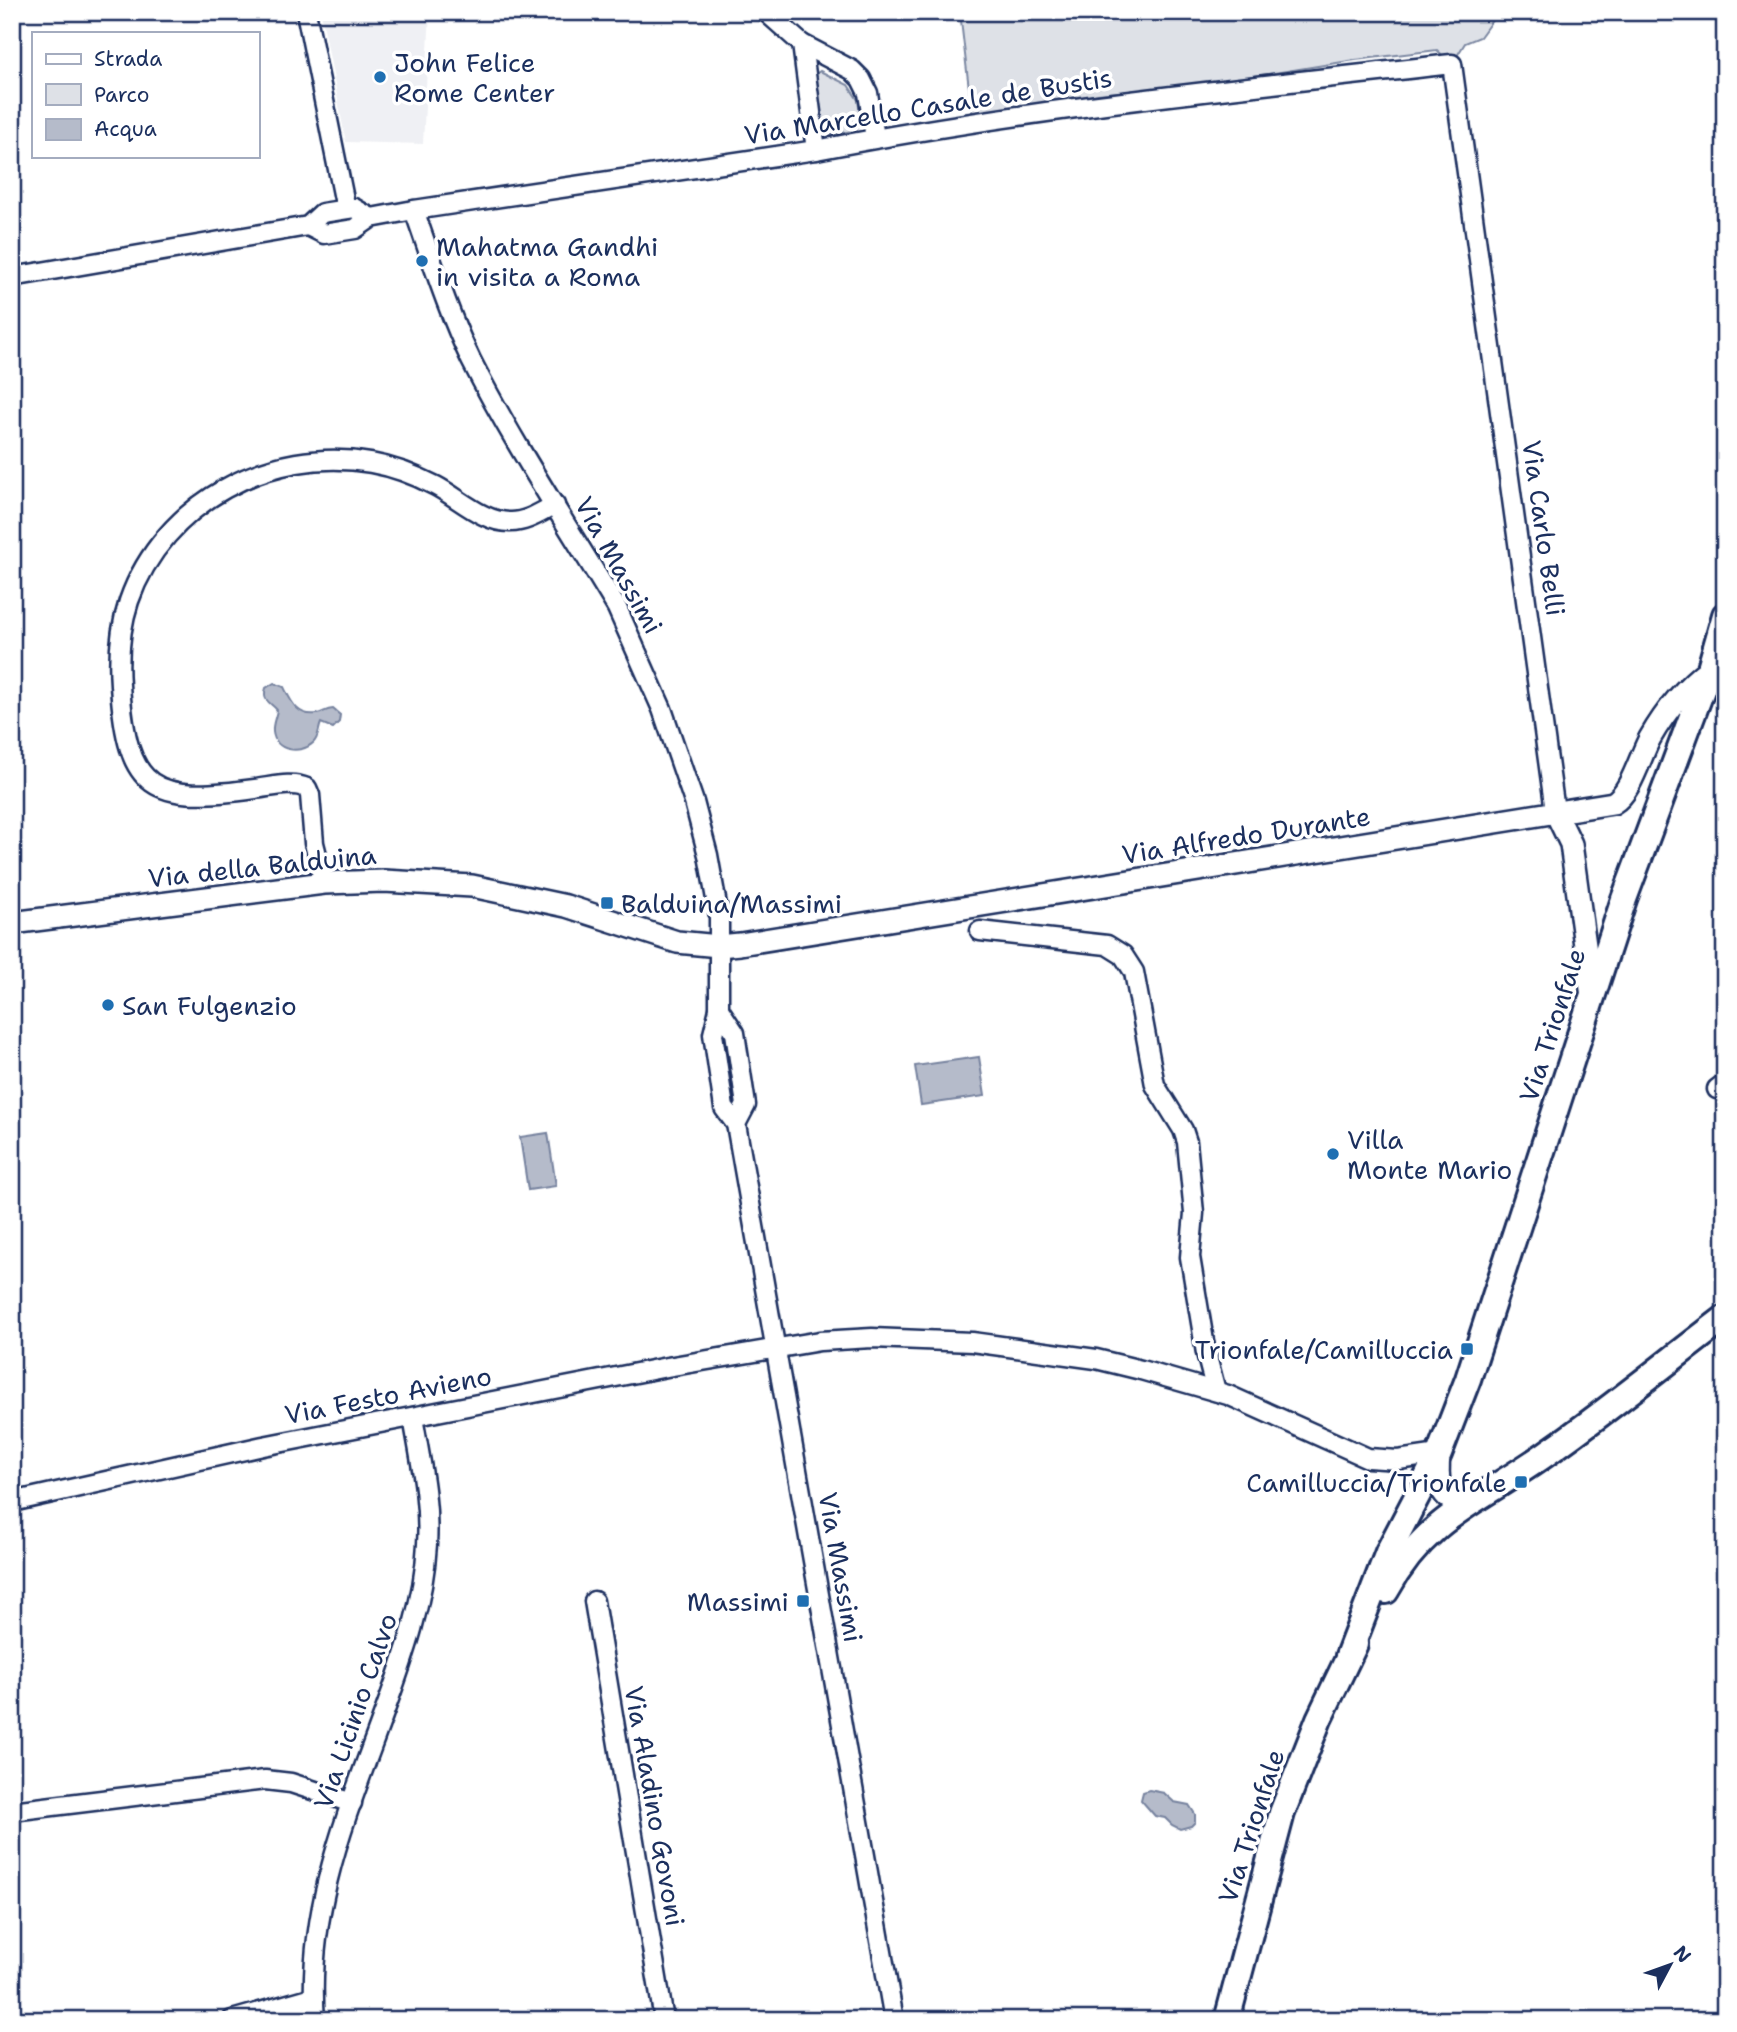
<svg xmlns="http://www.w3.org/2000/svg" width="1737" height="2032" viewBox="0 0 1737 2032" font-family="'Shantell Sans',sans-serif">
<style>
.built{fill:#eff0f4}
.green{fill:#dee1e7;stroke:#7c88a2;stroke-width:2}
.water{fill:#b5bbca;stroke:#77839f;stroke-width:2}
.lines{fill:none;stroke-linecap:round;stroke-linejoin:round}
.minor-casing{stroke:#1b2f5e;stroke-width:23}
.tertiary-casing{stroke:#1b2f5e;stroke-width:26}
.secondary-casing{stroke:#1b2f5e;stroke-width:30}
.minor{stroke:#fff;stroke-width:18}
.tertiary{stroke:#fff;stroke-width:21}
.secondary{stroke:#fff;stroke-width:24}
.poi-dot{fill:#1f6fb2;stroke:#fff;stroke-width:2.5}
.labels{text-anchor:middle;dominant-baseline:central;stroke-width:7;stroke-linejoin:round;paint-order:stroke}
.poi-label{font-size:26px;fill:#1b2f5e;stroke:#fff;text-anchor:start}
.street-label{font-size:26px;fill:#1b2f5e;stroke:#fff}
</style>
<rect width="100%" height="100%" fill="#fff"/>
<filter id="ink" filterUnits="userSpaceOnUse"><feTurbulence type="fractalNoise" baseFrequency=".0143" numOctaves="2"/><feDisplacementMap in="SourceGraphic" scale="14" xChannelSelector="R" yChannelSelector="G"/><feConvolveMatrix kernelMatrix="1 2 1 2 8 2 1 2 1" color-interpolation-filters="sRGB"/></filter>
<g filter="url(#ink)">
<polygon class="built" points="321,12 430,12 423,144 346,142"/>
<g class="green">
<polygon points="960,12 1498,12 1480,37 1465,43 1452,64 1437,50 1355,60 1212,83 1098,94 999,115 972,114"/>
<polygon points="820,71 848,85 858,100 861,120 859,127 854,131 826,135 821,133 812,77"/>
</g>
<g class="water">
<path d="M274,683L284,687C291,701 297,717 317,714C323,713 326,709 333,709L340,715L339,722L333,728L321,723C318,730 319,738 313,743C300,755 275,751 273,732C272,724 276,717 277,710C270,702 262,701 266,688Z"/>
<polygon points="979,1057 985,1096 921,1105 915,1066"/>
<polygon points="548,1133 556,1186 528,1190 520,1137"/>
<polygon points="1149,1790 1164,1793 1174,1802 1189,1805 1195,1814 1195,1822 1191,1826 1180,1829 1172,1825 1165,1818 1155,1816 1141,1800 1143,1792"/>
</g>
<g class="lines">
<defs>
<g id="minor">
<polyline points="306,12 346,209"/>
<polyline points="766,12 802,44 852,70 861,79 868,93 875,138"/>
<polyline points="802,44 816,150"/>
<path d="M414,210L816,150C1025,109 1239,88 1452,64L1555,811"/>
<path d="M308,226L324,234L355,229L371,218L414,210C432,261 448,312 471,360C514,445 568,526 617,608L662,709L694,802L708,855L719,916V1009L713,1034L724,1108L736,1124L894,2020"/>
<polyline points="12,277 308,226 322,213 354,208 371,218"/>
<path d="M324,883L314,843L310,795L307,788C291,781 272,787 255,789C153,803 127,792 120,685C118,657 120,628 129,601C163,503 271,445 371,463C394,467 415,475 436,486C459,498 484,523 511,522C527,522 541,512 555,505"/>
<polyline points="980,931 1107,945 1123,955 1134,972 1155,1085 1183,1130 1187,1142 1194,1213 1190,1257 1206,1353 1216,1391"/>
<polyline points="719,1009 735,1033 746,1105 736,1124"/>
<polyline points="1717,1089 1725,1083"/>
<polyline points="12,1502 263,1446 667,1367 820,1341 872,1338 972,1342 1096,1359 1141,1370 1228,1395 1368,1458 1398,1460 1439,1454"/>
<polyline points="594,1601 664,2020"/>
<polyline points="12,1811 265,1780 291,1783 352,1803"/>
<polyline points="232,2020 313,1997"/>
<path d="M315,2020C306,1908 347,1815 384,1713C404,1658 424,1602 427,1544C430,1501 420,1459 413,1417"/>
</g>
<g id="tertiary">
<polyline points="1555,811 1571,844 1592,996"/>
<path d="M12,923L324,883L384,881L472,886L566,906L677,942L719,946L740,944L1613,803C1631,793 1640,756 1650,738C1666,710 1685,687 1710,668"/>
<path d="M1439,1454C1437,1479 1436,1495 1462,1506"/>
</g>
<g id="secondary">
<path d="M1386,1591C1427,1515 1484,1499 1550,1451C1610,1409 1667,1362 1725,1318"/>
<polyline points="1348,1656 1388,1552 1439,1454 1468,1379 1624,899 1710,668 1725,615"/>
<polyline points="1227,2020 1282,1813 1319,1719 1355,1644"/>
</g>
</defs>
<use href="#minor" class="minor-casing"/>
<use href="#tertiary" class="tertiary-casing"/>
<use href="#secondary" class="secondary-casing"/>
<use href="#minor" class="minor"/>
<use href="#tertiary" class="tertiary"/>
<use href="#secondary" class="secondary"/>
</g>
</g>
<g class="poi-dot">
<circle cx="380" cy="77" r="7"/>
<circle cx="422" cy="261" r="7"/>
<rect x="600" y="896" width="14" height="14" rx="3.5"/>
<circle cx="108" cy="1005" r="7"/>
<circle cx="1333" cy="1154" r="7"/>
<rect x="1460" y="1342" width="14" height="14" rx="3.5"/>
<rect x="1514" y="1475" width="14" height="14" rx="3.5"/>
<rect x="796" y="1594" width="14" height="14" rx="3.5"/>
</g>
<g class="labels">
<g class="poi-label">
<text x="394" y="62">John Felice<tspan x="394" dy="30">Rome Center</tspan></text>
<text x="436" y="246">Mahatma Gandhi<tspan x="436" dy="30">in visita a Roma</tspan></text>
<text x="621" y="903">Balduina/Massimi</text>
<text x="122" y="1005">San Fulgenzio</text>
<text x="1347" y="1139">Villa<tspan x="1347" dy="30">Monte Mario</tspan></text>
<text x="1453" y="1349" text-anchor="end">Trionfale/Camilluccia</text>
<text x="1507" y="1482" text-anchor="end">Camilluccia/Trionfale</text>
<text x="789" y="1601" text-anchor="end">Massimi</text>
</g>
<g class="street-label">
<text transform="translate(928 106) rotate(-9)">Via Marcello Casale de Bustis</text>
<text transform="translate(1544 528) rotate(82)">Via Carlo Belli</text>
<text transform="translate(619 565) rotate(61)">Via Massimi</text>
<text transform="translate(1246 835) rotate(-9)">Via Alfredo Durante</text>
<text transform="translate(262 866) rotate(-6)">Via della Balduina</text>
<text transform="translate(1552 1025) rotate(-72)">Via Trionfale</text>
<text transform="translate(388 1395) rotate(-11)">Via Festo Avieno</text>
<text transform="translate(841 1567) rotate(80)">Via Massimi</text>
<text transform="translate(355 1711) rotate(-71)">Via Licinio Calvo</text>
<text transform="translate(655 1806) rotate(80)">Via Aladino Govoni</text>
<text transform="translate(1251 1826) rotate(-72)">Via Trionfale</text>
</g>
</g>
<rect width="1737" height="2032" fill="none" stroke="#fff" stroke-width="42"/>
<rect x="21" y="21" width="1695" height="1990" fill="none" stroke="#1b2f5e" stroke-width="2.5" filter="url(#ink)"/>
<rect x="32" y="32" width="228" height="126" fill="#ffffff" stroke="#a4acbf" stroke-width="2"/>
<rect x="46" y="54" width="35" height="10" fill="#ffffff" stroke="#a4acbf" stroke-width="2"/>
<text x="94" y="66" font-size="21" fill="#1b2f5e">Strada</text>
<rect x="46" y="84" width="35" height="21" fill="#dee1e7" stroke="#a4acbf" stroke-width="2"/>
<text x="94" y="102" font-size="21" fill="#1b2f5e">Parco</text>
<rect x="46" y="119" width="35" height="21" fill="#b5bbca" stroke="#a4acbf" stroke-width="2"/>
<text x="94" y="136" font-size="21" fill="#1b2f5e">Acqua</text>
<g transform="translate(1670 1965) rotate(49)" stroke="#ffffff" stroke-width="5" paint-order="stroke">
<path d="M0-5L12 26L0 18L-12 26Z" fill="#1b2f5e"/>
<text y="-10" font-size="19" font-weight="bold" text-anchor="middle" fill="#1b2f5e">N</text>
</g>
</svg>
